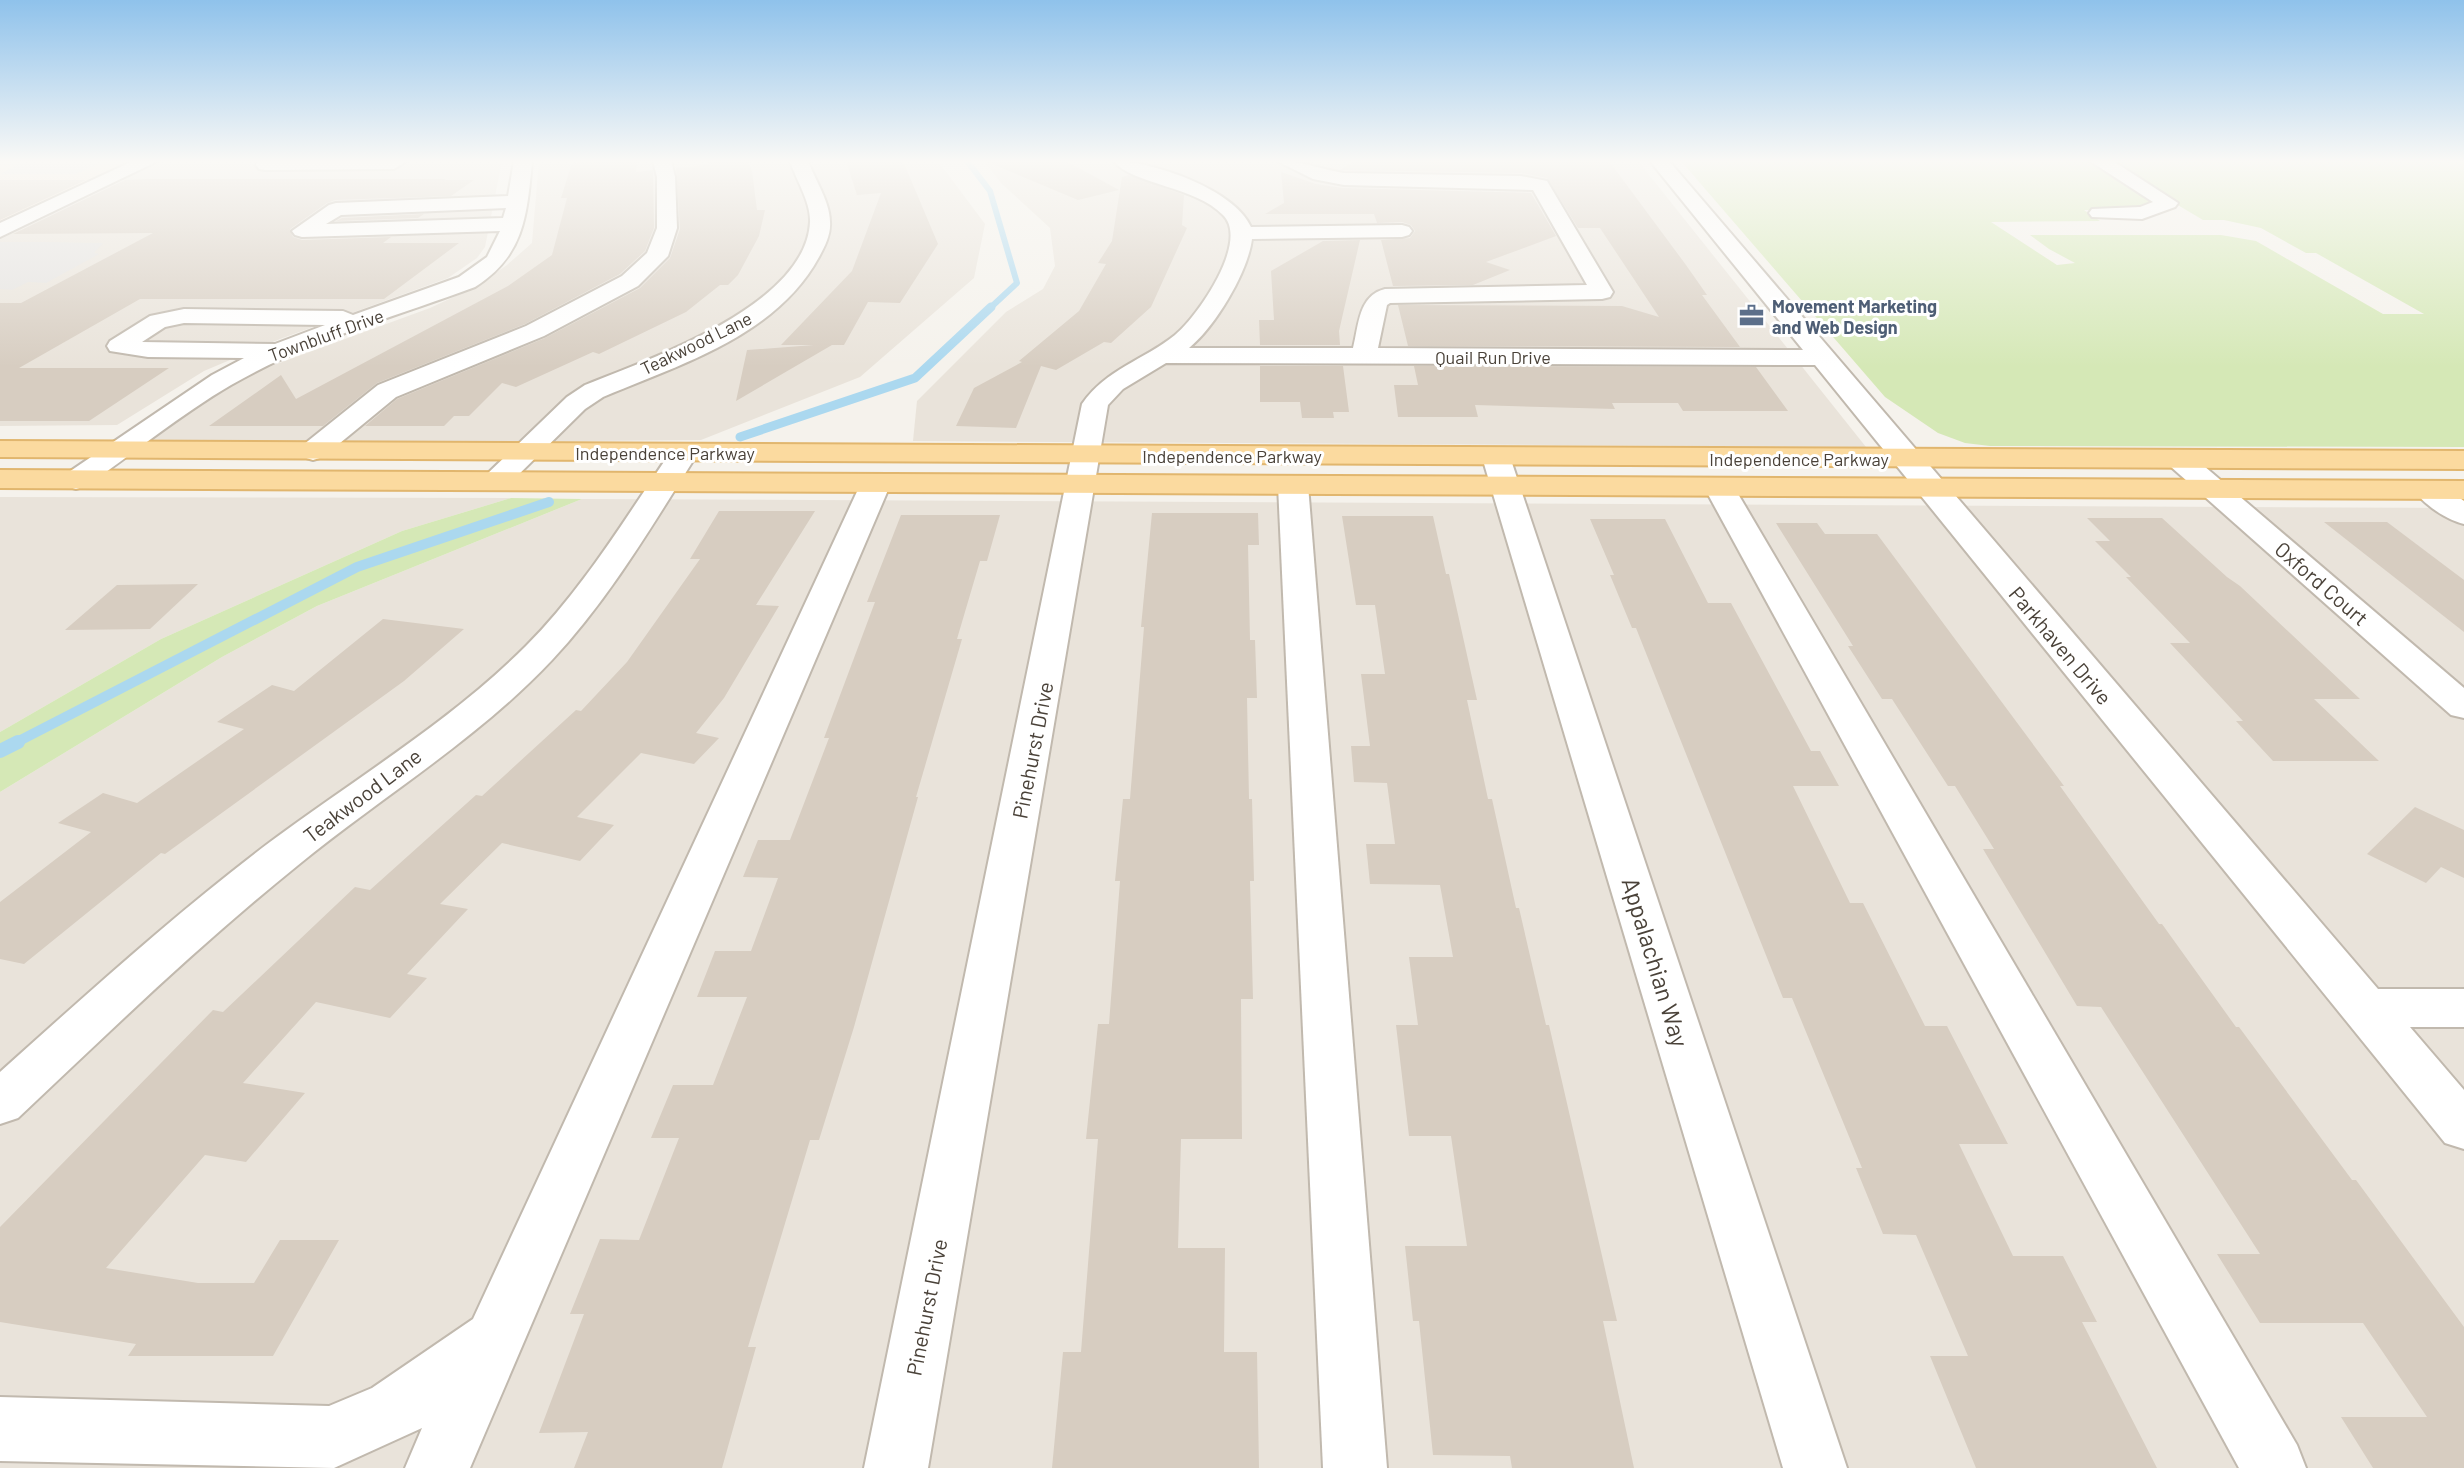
<svg xmlns="http://www.w3.org/2000/svg" width="2464" height="1468" viewBox="0 0 2464 1468" font-family="Barlow,sans-serif">
<style>
.residential{fill:#e9e3da}
.commercial{fill:#f6e7d8}
.green{fill:#d5e8b6}
.parking{fill:#e4e2e0}
.lines{fill:none;stroke-linecap:round;stroke-linejoin:round}
.stream-far3{stroke:#abd8ef;stroke-width:6}
.stream-far2{stroke:#abd8ef;stroke-width:9}
.stream-far1{stroke:#abd8ef;stroke-width:10}
.stream{stroke:#abd8ef;stroke-width:14}
.building{fill:#d7cdc1}
.minor-casing{stroke:#c1b9ae;stroke-width:4}
.major-casing{stroke:#e1b66e;stroke-width:4}
.minor{fill:#fff;fill-rule:evenodd}
.major{fill:#fbda9f;fill-rule:evenodd}
.labels{text-anchor:middle;dominant-baseline:central;stroke-width:6;stroke-linejoin:round;paint-order:stroke}
.far-service-label{font-size:18px;font-weight:bold;fill:#4e5e75;stroke:#fff;text-anchor:start}
.far-street-label{font-size:18px;fill:#4a4239;stroke:#fff}
.street-label{font-size:21px;fill:#4a4239;stroke:#fff}
.near-street-label{font-size:24px;fill:#4a4239;stroke:#fff}
</style>
<rect width="100%" height="100%" fill="#f5f2ec"/>
<g class="residential">
<polygon points="161,161 502,161 485,247 477,258 448,278 280,339 204,371 117,425 0,426 0,236"/>
<polygon points="539,161 938,161 985,224 974,278 860,377 701,440 138,445 225,388 263,369 430,308 475,287 507,265 532,243"/>
<polygon points="984,161 1638,161 1866,447 913,441 917,401 1006,312 1043,289 1055,266 1050,228 1001,183"/>
<polygon points="0,497 511,498 402,531 161,639 0,732"/>
<polygon points="582,499 2464,508 2464,1468 0,1468 0,792 222,657 317,606"/>
</g>
<polygon class="commercial" points="0,161 161,161 0,236"/>
<g class="green">
<polygon points="1681,161 2090,161 2158,200 2143,210 2084,210 2100,221 1991,222 2057,265 2075,263 2049,249 2030,235 2221,235 2256,241 2383,314 2424,314 2316,253 2306,253 2261,228 2224,220 2203,220 2104,161 2464,161 2464,447 1990,446 1965,443 1938,433 1885,397"/>
<polygon points="511,498 582,499 317,606 222,657 0,792 0,732 161,639 402,531"/>
</g>
<g class="parking">
<polygon points="24,161 105,161 76,174 0,174"/>
<polygon points="0,242 43,242 103,243 94,253 99,254 46,283 28,282 12,290 0,289"/>
</g>
<g class="lines">
<polyline class="stream-far3" points="967,161 990,191 1017,283 989,309"/>
<polyline class="stream-far2" points="740,437 915,378 991,307"/>
<polyline class="stream-far1" points="15,743 357,567 549,502"/>
<polyline class="stream" points="0,751 18,742"/>
</g>
<g class="building">
<polygon points="637,161 636,172 653,170 654,228 645,251 620,274 525,324 377,383 323,426 209,426 281,375 296,399 508,286 552,255 567,198 561,198 572,163"/>
<polygon points="707,161 748,161 752,171 757,210 765,210 759,236 738,275 728,285 720,285 686,312 599,354 593,352 516,387 502,383 469,416 454,416 444,426 365,426 397,399 545,338 640,288 670,258 680,229 676,168 708,165"/>
<polygon points="846,161 890,161 891,165 892,161 903,161 938,244 900,303 868,302 844,345 832,345 736,401 747,350 814,345 781,345 852,271 881,193 857,195"/>
<polygon points="985,161 1066,161 1119,190 1078,200"/>
<polygon points="1354,161 1609,161 1686,265 1707,295 1702,295 1740,347 1408,346 1398,305 1622,306 1659,317 1600,228 1578,228 1547,178 1521,173 1340,170"/>
<polygon points="1281,172 1316,184 1343,188 1531,193 1556,236 1486,262 1510,270 1473,285 1393,286 1381,240 1410,238 1415,231 1411,225 1402,222 1377,223 1374,214 1265,214 1284,203"/>
<polygon points="1129,175 1184,195 1182,225 1187,228 1151,307 1111,343 1104,342 1056,370 1041,366 1016,428 956,426 974,388 1022,362 1019,361 1079,311 1106,264 1098,263 1112,241 1122,177"/>
<polygon points="148,179 446,179 444,180 474,180 451,196 335,200 327,203 290,229 293,237 302,240 391,237 383,243 459,243 384,299 140,299 19,368 169,368 89,421 0,421 0,303 21,303 153,233 13,234 125,180"/>
<polygon points="0,180 86,180 0,220"/>
<polygon points="424,214 418,218 336,221 342,218"/>
<polygon points="1360,240 1339,331 1340,345 1260,345 1259,320 1274,320 1271,271 1323,241"/>
<polygon points="1260,366 1343,366 1349,412 1333,412 1334,418 1302,418 1300,402 1260,402"/>
<polygon points="1414,366 1756,367 1788,411 1683,411 1678,403 1612,403 1615,409 1475,405 1478,417 1398,417 1394,385 1418,385"/>
<polygon points="719,511 815,511 756,605 779,606 724,698 696,733 719,738 694,764 641,753 577,817 614,825 580,861 502,843 440,904 468,909 407,974 427,978 390,1018 316,1002 243,1083 305,1093 246,1162 205,1155 106,1268 198,1283 254,1283 280,1240 339,1240 273,1356 128,1356 136,1344 0,1322 0,1227 213,1010 223,1012 355,887 370,890 476,795 482,796 576,710 581,711 627,662 700,559 690,559"/>
<polygon points="1152,513 1258,513 1259,545 1248,545 1250,640 1255,640 1257,698 1247,698 1249,799 1252,799 1254,881 1250,881 1253,999 1241,999 1242,1139 1181,1139 1178,1248 1225,1248 1224,1352 1257,1352 1259,1468 1052,1468 1063,1352 1081,1352 1098,1139 1086,1139 1098,1024 1109,1024 1120,881 1115,881 1123,799 1130,799 1144,627 1141,627"/>
<polygon points="901,515 1000,515 987,561 980,561 957,639 962,639 916,797 918,797 854,1027 819,1140 810,1140 748,1347 756,1347 722,1468 574,1468 588,1432 539,1433 584,1314 570,1314 600,1239 639,1240 679,1138 651,1138 673,1085 713,1085 747,997 697,997 715,951 751,951 778,878 743,877 758,840 790,840 829,738 824,738 875,602 867,602"/>
<polygon points="1342,516 1433,516 1446,574 1449,574 1477,700 1467,700 1488,799 1492,799 1516,908 1519,908 1546,1025 1549,1025 1617,1321 1603,1321 1634,1468 1512,1468 1510,1456 1433,1455 1419,1321 1413,1321 1405,1246 1467,1246 1451,1136 1409,1136 1396,1025 1418,1025 1409,957 1453,957 1440,885 1370,884 1366,844 1395,844 1387,783 1354,782 1351,746 1370,746 1361,674 1385,674 1375,605 1356,605"/>
<polygon points="2087,518 2162,518 2227,577 2240,586 2360,699 2314,699 2379,761 2273,761 2236,721 2243,721 2170,643 2190,643 2126,577 2131,577 2095,541 2110,541"/>
<polygon points="1590,519 1665,519 1708,603 1731,603 1811,751 1820,751 1839,786 1793,786 1850,903 1863,903 1925,1026 1947,1026 2008,1144 1959,1144 2013,1256 2063,1256 2097,1322 2082,1322 2157,1468 1976,1468 1930,1356 1968,1356 1916,1235 1883,1234 1856,1168 1862,1168 1792,998 1783,998 1636,628 1632,628 1610,575 1614,575"/>
<polygon points="2324,522 2387,522 2464,580 2464,632"/>
<polygon points="1776,523 1817,523 1825,534 1877,534 2064,786 2060,786 2159,924 2162,924 2236,1027 2239,1027 2352,1180 2356,1180 2464,1327 2464,1468 2373,1468 2341,1417 2427,1417 2363,1323 2260,1323 2217,1254 2260,1254 2101,1007 2077,1006 1983,849 1994,849 1955,786 1948,786 1892,699 1882,699 1848,646 1853,646"/>
<polygon points="198,584 150,629 65,630 117,585"/>
<polygon points="383,619 464,629 404,681 165,854 161,853 24,964 0,959 0,902 91,832 58,823 103,793 137,803 244,729 217,722 272,685 294,691"/>
<polygon points="2415,807 2464,830 2464,878 2441,867 2426,883 2367,854"/>
</g>
<g class="lines">
<defs>
<g id="minor">
<polygon points="133,161 158,161 0,237 0,223"/>
<polygon points="258,161 407,161 394,169 265,170 259,169 256,165"/>
<path d="M514,161H532C527,216 524,256 475,287C394,317 307,341 231,385C181,414 134,453 86,486L76,489L66,486L61,480L66,474L212,375L244,358L148,357L110,351L107,346L110,341L150,316L184,309L343,311L353,315L459,277L487,257L500,231L302,237L295,235L292,231L329,205L336,203L508,196ZM506,208L503,218L326,224L341,215ZM184,323L325,325L275,344L142,342L165,327Z"/>
<polygon points="653,161 671,161 675,177 677,228 668,256 638,286 544,336 396,397 323,457 313,460 303,457 299,451 303,445 378,385 526,326 622,276 647,253 657,228 657,177"/>
<path d="M790,161H808C815,180 830,202 830,222C831,234 825,246 819,257C776,336 681,364 603,397L585,409L506,487L496,490L486,487L481,481L486,475L567,397L585,385C649,359 806,306 810,222C811,202 796,180 790,161Z"/>
<path d="M1113,161C1152,161 1234,189 1251,227L1402,225L1409,227L1412,231L1409,235L1402,237L1252,239C1248,272 1215,327 1189,348H1353C1359,325 1358,296 1385,289L1587,285L1533,190L1344,185L1313,179L1277,161C1304,161 1319,169 1344,173L1521,176L1547,181L1613,292L1610,297L1602,299L1390,303L1387,305L1378,348L1803,350L1650,161H1669L2378,989H2464V1027H2410L2464,1090V1149L2445,1143L1815,365L1166,363L1123,389L1108,405L928,1468H864L1082,404C1106,369 1144,360 1175,335C1198,316 1250,241 1223,215C1195,186 1134,185 1113,161Z"/>
<polygon points="2090,161 2113,161 2178,203 2175,207 2142,219 2092,217 2089,213 2092,209 2140,207 2153,202"/>
<path d="M684,444L694,447L698,453C653,524 610,598 552,660C477,740 381,797 297,866C199,945 109,1032 18,1118L0,1124V1072C88,993 176,913 270,842C356,778 450,722 526,646C585,587 627,515 674,447Z"/>
<polygon points="1496,448 1506,451 1510,457 1847,1468 1783,1468 1482,457 1486,451"/>
<polygon points="2180,451 2190,454 2464,688 2464,718 2451,715 2170,466 2166,460 2170,454"/>
<polygon points="876,474 886,477 891,483 470,1468 405,1468 422,1428 334,1468 0,1461 0,1397 329,1406 372,1388 473,1319 861,483 866,477"/>
<polygon points="1293,476 1303,479 1308,485 1387,1468 1323,1468 1278,485 1283,479"/>
<polygon points="1719,478 1729,481 1734,487 2297,1445 2306,1468 2239,1468 1704,487 1709,481"/>
<path d="M2429,481L2440,484L2464,501V524C2447,520 2424,505 2414,490L2418,484Z"/>
</g>
<g id="major">
<polygon points="0,441 2464,451 2464,469 0,457"/>
<polygon points="0,470 2464,481 2464,499 0,488"/>
</g>
</defs>
<use href="#minor" class="minor-casing"/>
<use href="#major" class="major-casing"/>
<use href="#minor" class="minor"/>
<use href="#major" class="major"/>
</g>
<linearGradient id="sky" x2="0" y2="1"><stop stop-color="#8fc2eb"/><stop offset="0.44" stop-color="#faf9f6"/><stop offset="1" stop-color="#faf9f6" stop-opacity="0"/></linearGradient>
<rect width="2464" height="367" fill="url(#sky)"/>
<defs>
<symbol id="office-bare" viewBox="-9 -9 18 18"><path d="M-6-3h4V-5.5h4V-3h4V5H-6ZM-1-4.5V-3h2v-1.5ZM-6 0V1H6V0Z" fill="#5c6f8a" stroke="#fff" stroke-width="2.5" paint-order="stroke"/></symbol>
</defs>
<g fill-rule="evenodd">
<use href="#office-bare" x="1734" y="298" width="35" height="35"/>
</g>
<g class="labels">
<g class="far-service-label">
<text x="1772" y="306">Movement Marketing<tspan x="1772" dy="21">and Web Design</tspan></text>
</g>
<g class="far-street-label">
<text transform="translate(326 335) rotate(-20)">Townbluff Drive</text>
<text transform="translate(696 343) rotate(-26)">Teakwood Lane</text>
<text x="1493" y="357">Quail Run Drive</text>
<text x="665" y="453">Independence Parkway</text>
<text x="1232" y="456">Independence Parkway</text>
<text x="1799" y="459">Independence Parkway</text>
</g>
<g class="street-label">
<text transform="translate(2322 583) rotate(41)">Oxford Court</text>
<text transform="translate(2061 645) rotate(50)">Parkhaven Drive</text>
<text transform="translate(1032 750) rotate(-79)">Pinehurst Drive</text>
<text transform="translate(362 795) rotate(-37)">Teakwood Lane</text>
<text transform="translate(926 1307) rotate(-79)">Pinehurst Drive</text>
</g>
<g class="near-street-label">
<text transform="translate(1656 962) rotate(73)">Appalachian Way</text>
</g>
</g>
</svg>
